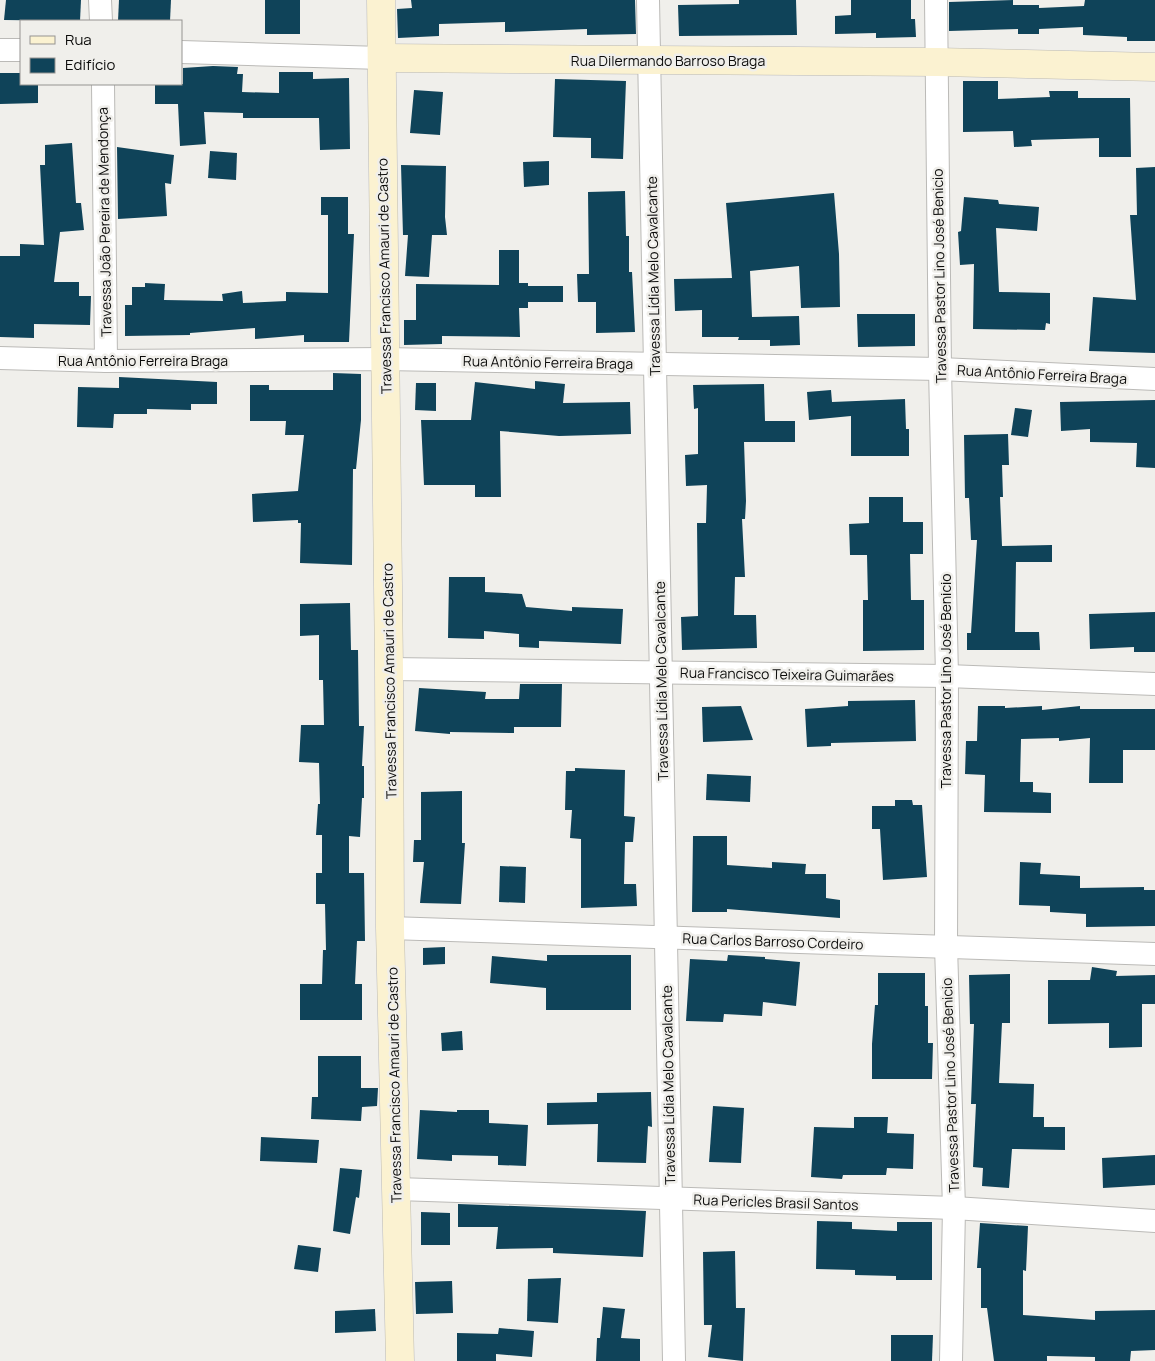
<svg xmlns="http://www.w3.org/2000/svg" width="1155" height="1361" viewBox="0 0 1155 1361" font-family="Manrope,sans-serif">
<style>
.building{fill:#0f4359}
.lines{fill:none;stroke-linecap:round;stroke-linejoin:round}
.street-casing{stroke:#bbbab7;stroke-width:24}
.secondary-casing{stroke:#bbbab7;stroke-width:29}
.street{stroke:#fff;stroke-width:22}
.secondary{stroke:#fbf2d1;stroke-width:28}
.labels{text-anchor:middle;dominant-baseline:central;stroke-width:5;stroke-linejoin:round;paint-order:stroke}
.street-label{font-size:14px;fill:#0c0c0b;stroke:#f0efeb}
</style>
<rect width="100%" height="100%" fill="#f0efeb"/>
<g class="building">
<polygon points="6,0 81,0 80,21 4,20"/>
<polygon points="119,0 171,0 170,21 118,21"/>
<rect x="265" y="0" width="35" height="34"/>
<polygon points="411,0 635,0 636,34 587,35 587,29 505,32 505,22 439,24 439,36 398,38 397,9 412,8"/>
<polygon points="739,0 796,0 797,35 679,36 678,5 739,4"/>
<polygon points="851,0 911,0 911,19 915,19 916,37 876,38 876,33 835,34 835,16 851,15"/>
<polygon points="1013,0 1013,5 1039,5 1039,8 1084,6 1085,0 1155,0 1155,41 1127,41 1127,37 1083,35 1083,27 1039,29 1039,34 1018,34 1018,29 949,31 949,2"/>
<polygon points="213,66 238,67 237,74 243,74 242,92 279,93 279,72 313,72 313,79 349,78 350,149 320,150 319,118 243,118 243,113 204,112 206,144 180,146 178,104 155,104 155,84 183,84 183,68"/>
<polygon points="0,73 21,73 21,84 38,84 38,103 0,104"/>
<polygon points="555,79 626,81 623,159 591,158 591,138 553,137"/>
<polygon points="963,81 998,81 998,99 1050,97 1049,91 1078,91 1078,98 1130,98 1131,157 1099,157 1099,138 1031,140 1032,146 1014,147 1013,131 963,132"/>
<polygon points="414,90 443,92 440,135 410,133"/>
<polygon points="72,143 76,203 81,203 84,230 60,232 54,282 79,282 79,296 91,296 90,325 34,324 34,338 0,337 0,256 20,256 20,244 44,245 40,165 45,165 45,145"/>
<polygon points="117,147 174,155 171,184 165,183 167,216 118,219"/>
<polygon points="210,151 237,153 236,180 208,178"/>
<polygon points="549,161 549,185 524,187 523,162"/>
<polygon points="401,165 446,166 445,217 447,235 432,235 429,277 405,276 408,235 403,235"/>
<polygon points="1155,167 1155,353 1089,351 1093,297 1136,300 1130,215 1137,215 1136,168"/>
<polygon points="625,191 626,236 629,236 629,272 632,272 635,332 596,333 596,302 578,302 577,274 589,274 588,192"/>
<polygon points="834,193 839,254 840,307 801,308 799,266 750,271 752,317 799,316 800,345 770,346 770,340 738,340 739,337 702,337 702,310 675,311 674,279 732,278 726,203"/>
<polygon points="321,197 348,197 348,234 354,234 349,342 304,342 304,335 255,339 255,328 190,333 190,335 125,336 125,305 132,305 132,287 145,287 145,283 165,284 164,300 223,301 222,294 242,291 243,303 286,301 286,292 328,293 328,215 321,215"/>
<polygon points="964,197 998,200 999,204 1039,207 1037,231 996,228 999,292 1050,293 1050,324 1046,323 1045,330 973,329 974,264 960,265 958,232 961,231"/>
<polygon points="499,250 519,250 519,283 528,283 528,286 563,286 563,302 528,302 528,308 519,308 520,337 442,336 442,344 404,345 404,320 416,320 416,284 499,285"/>
<polygon points="857,314 915,314 915,346 858,347"/>
<polygon points="333,373 361,374 361,420 356,469 353,469 352,565 300,563 301,523 298,523 298,520 253,522 252,494 298,491 304,435 285,435 286,421 250,421 250,385 269,385 269,390 333,390"/>
<polygon points="119,377 217,382 217,404 191,404 191,410 147,409 147,414 114,414 113,428 77,427 78,387 119,388"/>
<polygon points="535,381 565,384 563,403 630,402 631,434 559,436 500,431 501,497 475,497 475,485 424,485 421,420 471,420 475,382 535,389"/>
<polygon points="416,383 436,383 436,411 415,410"/>
<polygon points="764,384 765,421 795,421 795,442 744,442 746,501 745,519 742,519 745,577 735,577 734,615 756,615 757,648 682,650 681,617 698,616 697,523 706,523 707,485 686,486 685,455 698,454 698,408 694,409 693,385"/>
<polygon points="831,390 832,402 905,399 906,429 909,429 909,456 851,456 851,416 809,420 807,392"/>
<polygon points="1155,400 1155,468 1136,467 1137,443 1090,442 1090,429 1061,431 1060,402"/>
<polygon points="1015,408 1032,410 1028,437 1011,435"/>
<polygon points="1008,434 1009,465 1002,465 1003,497 1000,497 1002,546 1052,545 1052,562 1016,562 1015,632 1039,632 1040,650 967,650 967,633 971,633 977,540 971,540 969,498 965,498 964,435"/>
<polygon points="869,497 903,497 903,522 923,522 923,554 910,554 911,600 924,600 924,650 863,651 863,600 868,600 867,555 850,555 849,524 869,523"/>
<polygon points="449,577 485,577 485,592 522,594 526,607 572,611 572,607 623,609 621,644 539,641 539,648 519,647 519,634 484,631 484,639 448,638"/>
<polygon points="350,603 351,650 358,650 359,726 364,726 362,766 364,766 364,798 362,798 360,837 349,836 349,873 364,873 365,941 357,941 355,984 362,984 362,1020 300,1020 300,984 322,984 323,950 326,950 325,904 316,904 316,873 322,873 322,835 316,835 318,804 320,804 319,763 299,762 301,725 324,725 323,680 319,680 319,635 300,636 300,604"/>
<polygon points="1155,612 1155,652 1134,652 1134,647 1090,649 1089,614"/>
<polygon points="520,684 562,684 561,727 514,727 514,733 450,732 450,734 415,731 419,688 486,692 485,699 519,699"/>
<polygon points="915,700 916,741 831,743 831,746 807,747 805,709 848,706 848,701"/>
<polygon points="741,706 753,740 703,742 702,707"/>
<polygon points="978,706 1005,706 1005,708 1042,706 1042,710 1080,706 1080,709 1155,709 1155,750 1123,750 1123,783 1089,783 1090,738 1059,741 1059,738 1021,739 1020,782 1033,782 1033,792 1051,793 1051,813 984,812 985,775 965,774 966,741 977,741"/>
<polygon points="575,768 625,770 624,816 635,817 633,842 625,842 624,884 636,884 637,906 581,908 581,839 570,838 572,810 565,810 566,771 575,771"/>
<polygon points="707,774 751,776 750,802 706,800"/>
<polygon points="462,791 462,843 465,843 461,904 420,903 424,862 413,862 414,840 421,840 421,792"/>
<polygon points="895,800 912,800 913,805 922,805 927,877 883,880 880,829 872,829 872,806 895,806"/>
<polygon points="693,836 727,836 727,865 772,868 772,862 806,864 805,874 826,874 826,898 840,900 840,918 727,909 727,912 692,912"/>
<polygon points="1020,862 1041,863 1040,874 1080,876 1080,888 1144,887 1144,890 1155,890 1155,926 1086,927 1086,914 1050,912 1050,906 1019,905"/>
<polygon points="500,866 526,867 525,903 499,902"/>
<polygon points="445,947 445,964 423,965 423,948"/>
<polygon points="547,955 631,955 631,1010 546,1010 546,988 490,983 492,956 547,961"/>
<polygon points="728,955 765,957 765,959 800,962 796,1006 763,1002 762,1016 724,1014 723,1022 686,1021 690,959 727,961"/>
<polygon points="1092,967 1117,971 1116,976 1155,975 1155,1004 1142,1004 1142,1047 1109,1048 1109,1023 1048,1024 1048,980 1090,980"/>
<polygon points="878,973 925,973 925,1006 928,1006 928,1043 933,1043 932,1079 872,1079 872,1044 875,1005 878,1005"/>
<polygon points="1010,974 1010,1023 1002,1023 999,1083 1034,1084 1033,1117 1044,1117 1044,1127 1065,1127 1065,1150 1012,1149 1009,1188 982,1186 983,1168 973,1167 976,1104 971,1104 974,1024 970,1024 969,975"/>
<polygon points="462,1031 463,1050 442,1051 441,1033"/>
<polygon points="318,1056 361,1056 361,1088 378,1088 377,1106 362,1107 361,1121 311,1119 312,1097 318,1097"/>
<polygon points="651,1092 652,1127 648,1126 646,1163 597,1162 598,1124 547,1125 547,1103 597,1102 597,1093"/>
<polygon points="713,1106 744,1108 741,1163 709,1162"/>
<polygon points="420,1110 457,1112 457,1110 489,1110 489,1123 528,1125 526,1166 498,1165 498,1156 452,1155 452,1161 417,1159"/>
<polygon points="854,1117 888,1117 887,1133 914,1134 913,1169 887,1168 886,1175 843,1175 842,1179 811,1177 814,1127 854,1128"/>
<polygon points="261,1137 319,1140 317,1163 260,1161"/>
<polygon points="1155,1155 1155,1185 1103,1188 1102,1158"/>
<polygon points="340,1168 362,1170 359,1198 356,1197 350,1234 333,1231"/>
<polygon points="458,1204 646,1211 643,1257 553,1253 553,1248 496,1249 498,1227 458,1227"/>
<polygon points="421,1212 450,1213 450,1245 421,1245"/>
<polygon points="817,1221 852,1222 852,1229 897,1231 897,1222 932,1222 932,1280 896,1280 896,1276 855,1275 855,1270 816,1269"/>
<polygon points="980,1223 1028,1226 1026,1271 1023,1270 1023,1315 1095,1320 1095,1311 1155,1310 1155,1350 1131,1351 1130,1361 1095,1361 1095,1357 1047,1356 1047,1361 994,1361 987,1308 981,1308 981,1268 977,1268"/>
<polygon points="298,1245 321,1248 318,1272 294,1269"/>
<polygon points="735,1251 736,1308 745,1308 743,1361 708,1357 712,1325 704,1325 703,1252"/>
<polygon points="561,1278 558,1323 527,1321 528,1279"/>
<polygon points="452,1281 453,1313 416,1314 415,1282"/>
<polygon points="603,1307 625,1309 621,1338 640,1339 640,1361 596,1361 597,1338 600,1338"/>
<polygon points="375,1309 376,1331 335,1333 335,1311"/>
<polygon points="499,1328 534,1331 532,1357 496,1354 496,1361 457,1361 457,1333 498,1334"/>
<polygon points="891,1335 933,1335 932,1361 891,1361"/>
</g>
<g class="lines">
<defs>
<g id="street">
<polyline points="100,0 101,21"/>
<polyline points="648,0 674,1361"/>
<polyline points="936,0 940,369 947,676 946,946 954,1208 951,1361"/>
<polyline points="0,50 21,50"/>
<polyline points="181,52 382,58"/>
<polyline points="103,84 106,361"/>
<polyline points="0,358 106,361 384,359 940,369 1155,379"/>
<polyline points="389,669 947,676 1155,684"/>
<polyline points="390,928 1155,954"/>
<polyline points="397,1189 954,1208 1155,1221"/>
</g>
<g id="secondary">
<polyline points="381,0 389,669 390,928 400,1361"/>
<polyline points="382,58 937,62 1155,67"/>
</g>
</defs>
<use href="#street" class="street-casing"/>
<use href="#secondary" class="secondary-casing"/>
<use href="#street" class="street"/>
<use href="#secondary" class="secondary"/>
</g>
<g class="labels">
<g class="street-label">
<text x="668" y="60">Rua Dilermando Barroso Braga</text>
<text transform="translate(104 222) rotate(-91)">Travessa João Pereira de Mendonça</text>
<text transform="translate(384 276) rotate(-91)">Travessa Francisco Amauri de Castro</text>
<text transform="translate(653 276) rotate(-91)">Travessa Lídia Melo Cavalcante</text>
<text transform="translate(939 276) rotate(-91)">Travessa Pastor Lino José Benicio</text>
<text x="143" y="360">Rua Antônio Ferreira Braga</text>
<text transform="translate(548 362) rotate(1)">Rua Antônio Ferreira Braga</text>
<text transform="translate(1042 374) rotate(3)">Rua Antônio Ferreira Braga</text>
<text transform="translate(787 674) rotate(1)">Rua Francisco Teixeira Guimarães</text>
<text transform="translate(389 681) rotate(-91)">Travessa Francisco Amauri de Castro</text>
<text transform="translate(661 681) rotate(-91)">Travessa Lídia Melo Cavalcante</text>
<text transform="translate(945 681) rotate(-90)">Travessa Pastor Lino José Benicio</text>
<text transform="translate(773 941) rotate(2)">Rua Carlos Barroso Cordeiro</text>
<text transform="translate(394 1085) rotate(-91)">Travessa Francisco Amauri de Castro</text>
<text transform="translate(668 1085) rotate(-91)">Travessa Lídia Melo Cavalcante</text>
<text transform="translate(950 1085) rotate(-92)">Travessa Pastor Lino José Benicio</text>
<text transform="translate(776 1202) rotate(2)">Rua Pericles Brasil Santos</text>
</g>
</g>
<rect x="20" y="20" width="162" height="65" fill="#f0efeb" stroke="#959491"/>
<rect x="30" y="36" width="25" height="8" fill="#fbf2d1" stroke="#959491"/>
<text x="65" y="45" font-size="15" fill="#0c0c0b">Rua</text>
<rect x="30" y="58" width="25" height="15" fill="#0f4359" stroke="#959491"/>
<text x="65" y="70" font-size="15" fill="#0c0c0b">Edifício</text>
</svg>
